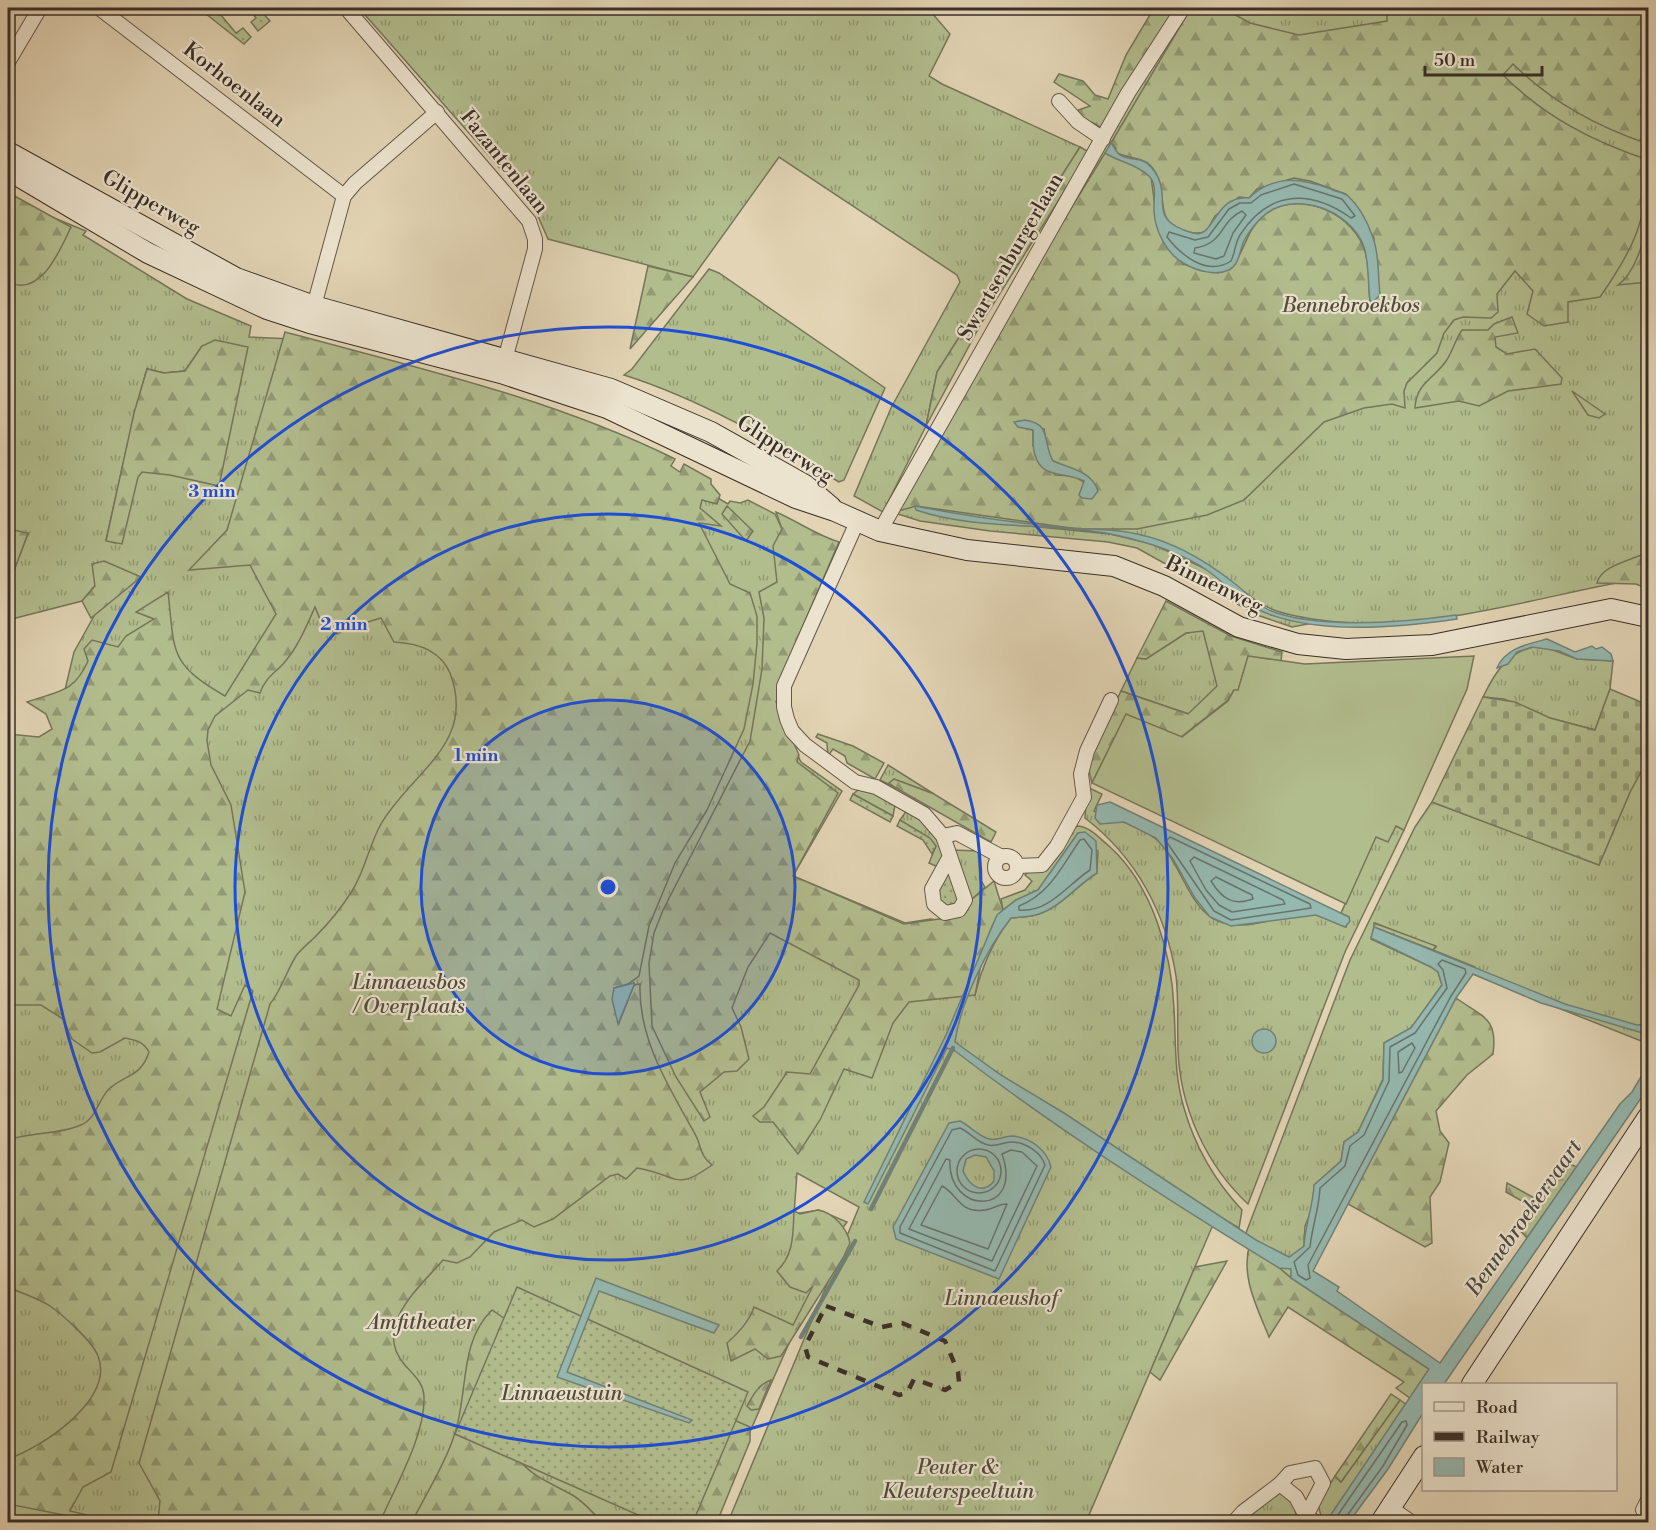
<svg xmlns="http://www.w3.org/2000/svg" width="1656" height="1530" viewBox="0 0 1656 1530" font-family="'Libre Bodoni',serif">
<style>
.grass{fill:url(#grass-tufts);stroke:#76765b;stroke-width:1.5;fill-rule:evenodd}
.forest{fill:url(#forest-firs);stroke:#76765b;stroke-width:1.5;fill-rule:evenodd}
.cemetery{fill:url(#cemetery-stones);stroke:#76765b;stroke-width:1.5}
.garden{fill:url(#garden-dots);stroke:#76765b;stroke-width:1.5}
.pitch{fill:#b2bd8e;stroke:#76765b;stroke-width:1.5}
.water{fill:#95b8af;stroke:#718179;stroke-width:1.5;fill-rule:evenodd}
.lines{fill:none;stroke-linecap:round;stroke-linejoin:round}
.shore{stroke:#68746c;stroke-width:1.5}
.stream{stroke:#718179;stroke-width:4.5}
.street-casing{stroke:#64584b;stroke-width:16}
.secondary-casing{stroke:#3a2f28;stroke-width:22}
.street{stroke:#ece3ce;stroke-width:14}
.secondary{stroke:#ece3ce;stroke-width:20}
.rail{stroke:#3a2f28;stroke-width:4.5;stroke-dasharray:10 10;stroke-linecap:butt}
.ring{fill:none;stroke:#1d4ed8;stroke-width:3}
.labels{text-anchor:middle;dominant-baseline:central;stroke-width:4.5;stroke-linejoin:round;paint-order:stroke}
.street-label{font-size:21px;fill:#3a2f28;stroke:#ece3ce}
.park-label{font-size:21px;font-style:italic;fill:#524b3c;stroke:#ece3ce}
.water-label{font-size:22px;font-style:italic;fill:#4c4a43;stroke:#ece3ce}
.centre{fill:#1d4ed8;stroke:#ece3ce;stroke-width:3}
.ring-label{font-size:18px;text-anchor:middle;font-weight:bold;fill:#1d4ed8;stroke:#ece3ce;stroke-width:4.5;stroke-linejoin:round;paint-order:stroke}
</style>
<defs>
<pattern id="grass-tufts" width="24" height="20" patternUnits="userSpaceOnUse" patternTransform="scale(1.5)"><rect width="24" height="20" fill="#b2bd8e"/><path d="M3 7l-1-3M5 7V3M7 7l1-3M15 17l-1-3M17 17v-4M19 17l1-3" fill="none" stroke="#929a74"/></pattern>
<pattern id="forest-firs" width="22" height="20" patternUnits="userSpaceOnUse" patternTransform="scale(1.5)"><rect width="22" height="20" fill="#b2bd8e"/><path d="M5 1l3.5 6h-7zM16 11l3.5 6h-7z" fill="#929a74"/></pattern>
<pattern id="cemetery-stones" width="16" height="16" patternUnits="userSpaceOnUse" patternTransform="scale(1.5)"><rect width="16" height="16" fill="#b2bd8e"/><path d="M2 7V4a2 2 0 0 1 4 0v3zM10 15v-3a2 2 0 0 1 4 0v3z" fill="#929a74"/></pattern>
<pattern id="garden-dots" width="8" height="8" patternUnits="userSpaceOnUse" patternTransform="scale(1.5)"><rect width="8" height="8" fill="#b2bd8e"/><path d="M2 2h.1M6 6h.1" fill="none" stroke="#929a74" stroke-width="1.8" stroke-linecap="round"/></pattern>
</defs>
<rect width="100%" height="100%" fill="#e2d4b4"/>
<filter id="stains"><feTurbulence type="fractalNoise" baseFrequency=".00333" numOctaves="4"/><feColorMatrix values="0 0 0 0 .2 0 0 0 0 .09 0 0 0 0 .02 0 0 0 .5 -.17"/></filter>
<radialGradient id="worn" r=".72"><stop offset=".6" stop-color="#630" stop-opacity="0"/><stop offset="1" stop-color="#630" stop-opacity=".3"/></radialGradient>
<g class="grass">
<polygon points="359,8 936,8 932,13 950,34 929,76 942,84 1080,147 937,372 926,426 883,512 854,496 891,408 960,282 957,275 779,157 693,277 548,239 534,207"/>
<path d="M1173,8H1648V585L1637,579C1529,598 1422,636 1312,619C1288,615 1267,611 1249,595L1162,542L1077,529L999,523L1110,534L1152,544L1206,569L1271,615L1313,623L1292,627L1257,615L1137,548L1108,542L990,531L920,521L898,514Z"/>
<path d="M8,199L86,231L83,235L187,299L251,326L249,337L313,340L607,433L728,504L730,501L740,503L748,500L775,514L782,529L778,688L775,702L777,711L801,762L842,791L793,876L905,923L931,919L994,931L879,980L975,995C982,966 993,941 1011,918C1020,917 1031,917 1039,914C1062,906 1077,885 1097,873L1098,851L1078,833L1038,890L1016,900L1003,910L1001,899L1025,890L1032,881L1025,875L1077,826C1090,826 1100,839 1110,847C1152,885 1172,954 1174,1009C1176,1043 1174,1075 1184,1108C1195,1147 1215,1181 1242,1210L1239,1228L1229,1222L1212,1227L1086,1522H728L859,1207L797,1173L794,1214L819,1210L847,1222L836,1237L710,1522H45L8,1514V759L37,754L58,719L74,652L94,616L112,565L82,601L8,620V586L28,534L8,529ZM202,346L188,376L143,383L147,369L164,373L185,371ZM128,442L115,542V543L106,540Z"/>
<path d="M709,269L719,273L885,388L844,480L839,482C772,441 700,399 624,375L632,369Z"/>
<polygon points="1203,630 1218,686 1189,714 1121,691 1137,658 1146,659 1186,633"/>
<path d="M1542,646L1577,659L1613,661L1610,689L1595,730L1550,718L1504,699L1483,697C1496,670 1510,648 1542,646Z"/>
<polygon points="1648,759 1648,1039 1641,1041 1473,974 1475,967 1433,950 1436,947 1375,923 1371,939 1431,967 1438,972 1442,985 1411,1028 1384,1043 1383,1079 1358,1132 1344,1142 1341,1161 1314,1185 1314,1205 1305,1226 1304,1246 1292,1269 1291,1278 1250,1243 1246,1233 1350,960 1415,827 1432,802 1599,865 1630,792"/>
<polygon points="888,765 934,794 894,779 890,783 896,788 880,780"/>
<path d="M1087,787L1102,794L1094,811C1114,820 1140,825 1157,840C1179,860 1188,903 1212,918C1244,937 1281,911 1316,915C1325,916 1337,924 1346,927L1349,917L1341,913L1376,836L1396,826L1404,830L1345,952L1248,1204C1206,1165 1180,1107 1178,1050C1177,1025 1179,1001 1176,976C1166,913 1136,857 1085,818Z"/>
<polygon points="859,789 874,793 895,805 893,816 853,794"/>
<polygon points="907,810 928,821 945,851 938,867 929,863 936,846 900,820"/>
<polygon points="953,850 978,851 980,879 985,887 971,900"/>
<polygon points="1400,1400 1407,1405 1326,1522 1322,1520 1318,1504 1335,1476 1341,1482"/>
<polygon points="1280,1493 1295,1502 1296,1518 1302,1522 1243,1522 1273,1494"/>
</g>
<g class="forest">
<path d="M1154,8H1178L1104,131C1094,120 1082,121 1070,113L1090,106L1054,82L1059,74L1083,81L1095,95L1108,99L1126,55Z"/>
<path d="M1191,8H1223L1250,23L1299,35L1387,21V8H1648V144C1596,126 1553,103 1513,64L1503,75C1545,117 1592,141 1648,160C1648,219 1633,250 1600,297L1568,302V322L1544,326L1527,314L1533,291L1515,271L1497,294L1498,312L1491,318L1463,317L1454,320L1444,333L1437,353L1407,383L1404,391L1405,408L1392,404L1364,408L1324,422L1244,500L1207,515L1137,529H1077L916,506L902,510L899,509L999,326L1105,153L1132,164L1151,177L1158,228L1183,264L1218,273C1224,268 1236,263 1239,256C1247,241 1249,229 1262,217C1294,188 1348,210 1363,246C1370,261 1368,284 1370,301L1374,238L1346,194L1310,181L1294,178L1257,189L1249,198L1239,197L1215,216L1206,232C1197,234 1192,233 1183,231C1150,219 1172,188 1150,165C1141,156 1126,159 1115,152L1116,148L1111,143ZM1024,426L1044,429L1048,452L1053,461L1060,464L1098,491L1074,476L1055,475L1033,446V430Z"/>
<polygon points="1080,147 1089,152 982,322 926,426 937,372"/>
<path d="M9,193L71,227C60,250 41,298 8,282Z"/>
<path d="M1648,223V282L1618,285C1635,273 1643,243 1648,223Z"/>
<polygon points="648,266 693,277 630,349"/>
<path d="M1512,317L1518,333L1495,337L1496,347L1507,354L1535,349L1562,378L1561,384L1508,391L1479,406L1459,401L1415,408C1416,383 1434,379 1446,361C1453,351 1455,340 1462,330H1488L1494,324Z"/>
<path d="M285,332C418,368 551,398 675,459L671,466L680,472L684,464L711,479V484L720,495L717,504L702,500L700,508L721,526L699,523L730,584L750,593L757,616V643L753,684L744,729L707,810L675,863L649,926L639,976L628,984L614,988L619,1023L634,985L640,984C638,1039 669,1087 695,1134C702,1146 699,1155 712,1165C674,1193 677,1174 637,1168L626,1179L618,1174L610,1176L553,1219L534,1227L522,1220L494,1232L470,1257L457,1263L443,1260C421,1286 372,1326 404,1364C413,1375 424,1382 424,1398C425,1436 395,1487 380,1522H158L160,1501L139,1463L270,1004C282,989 286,972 296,956C301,949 309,943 315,937C329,923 342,907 352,891C365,871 369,845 381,824C411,772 477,744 450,673C440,650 417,643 394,642L381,618L348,628L337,634L322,624L315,607C306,627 298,647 284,663C274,674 265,678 260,693L248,690L215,716L208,730L207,741L211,765L231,805L245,892L217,1009L231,1016L245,985L253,991L111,1472L83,1487L70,1511L117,1522H99L8,1504V1459C41,1448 115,1400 98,1356C93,1342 63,1315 50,1306C38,1298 21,1293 8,1287V1140C31,1132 58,1135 81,1125C96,1119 98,1100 109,1089C126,1074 141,1077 149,1052C144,1042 136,1040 125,1038L100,1052L92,1053L72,1039L63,1019L41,1005H13L8,1008V734L39,737L52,729L46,714L27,702C58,691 74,693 88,661L84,649L92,640L118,647L126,636L154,619L136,612L168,592C175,652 168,663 225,696L276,614L250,565L189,570L227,530Z"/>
<polygon points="215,340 248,347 219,486 170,475 142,472 138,477 122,544 106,541 134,413 147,369 164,373 185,371 202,346"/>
<polygon points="1572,391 1605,414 1599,418 1588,415"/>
<polygon points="727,506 753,531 746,541 722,514"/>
<path d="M776,512C799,522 816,535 839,542L793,649L776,702L799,755L797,762L838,793L793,876L904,924L960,916L967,910L971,900L994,881L1003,910C986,924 980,972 975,995L909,1002L893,1023L872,1078L844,1069L820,1120L798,1154L773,1122H760L753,1116L764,1107L787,1072L810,1074L859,985V980L770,933L748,967L732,1008L741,1027L749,1059L737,1071L724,1072L700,1092L710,1117L704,1121L676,1077L652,1026L649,963L654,933L663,910L750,741L762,669L764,618L759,592L777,582L773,546L782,529Z"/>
<polygon points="8,529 28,533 8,587"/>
<path d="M1648,552V589L1636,584L1597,583C1601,565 1633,560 1648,552Z"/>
<polygon points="104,561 141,577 91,618 82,601 95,586 92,564"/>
<polygon points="1166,601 1231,636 1282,652 1281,661 1248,657 1238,691 1234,690 1228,700 1181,737 1126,715 1092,783 1087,762 1121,691 1188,714 1217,686 1203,631 1186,633 1146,659 1137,658"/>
<polygon points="818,734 853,746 884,763 875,779 847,763 845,756 833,749 828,756 827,743 816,737"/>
<polygon points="894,779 934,794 996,832 991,842 896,788 889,783"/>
<polygon points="1374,923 1436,946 1433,950 1374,927"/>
<path d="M1456,998C1483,1017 1498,1018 1493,1054L1467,1075L1436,1111L1440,1131L1449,1143L1440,1182L1430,1197L1432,1243L1425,1247L1348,1204Z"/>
<polygon points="1565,1162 1577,1167 1527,1238 1516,1226 1529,1205 1506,1192 1507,1183 1540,1201"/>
<path d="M818,1210C834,1213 847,1228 850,1243L843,1258L781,1356L768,1359L755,1349L731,1361L727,1343C738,1333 749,1322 754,1307L793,1325L813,1286L806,1293L790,1287L777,1271C794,1255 793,1234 794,1211L800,1214Z"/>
<path d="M1250,1243L1291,1278L1429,1369L1411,1399L1396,1388L1404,1382L1288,1307L1269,1337C1257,1307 1240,1276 1250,1243Z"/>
<polygon points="1227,1261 1160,1380 1150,1372 1195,1267"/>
<path d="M492,1310L508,1321L513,1452C531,1478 548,1481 574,1496C585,1503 593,1513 602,1522H412C426,1493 444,1467 454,1436C469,1394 458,1343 492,1310Z"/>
<path d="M771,1380L759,1409L751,1410L747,1406C753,1395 759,1384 771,1380Z"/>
<polygon points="1391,1394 1400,1400 1341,1482 1335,1476"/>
<polygon points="734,1420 750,1427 750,1441 717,1522 685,1522"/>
</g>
<polygon class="cemetery" points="1610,689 1648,705 1648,759 1630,792 1599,865 1432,802 1483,697 1515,702 1550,718 1595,730"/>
<g class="garden">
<polygon points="212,8 215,8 236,33 243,28 251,37 244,44 206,14"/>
<polygon points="248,8 258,8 270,21 258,31 251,22 256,18"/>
<polygon points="853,794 893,816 890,822 850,800"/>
<polygon points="900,820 930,838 936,846 932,854 923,840 897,826"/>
<polygon points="949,863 960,893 958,904 951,908 941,904 938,885"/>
<polygon points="517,1287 748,1392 693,1522 654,1522 455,1434"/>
</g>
<polygon class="pitch" points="1248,656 1305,664 1474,656 1467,689 1404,830 1396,826 1388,842 1376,837 1346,904 1092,783 1126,714 1182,737 1228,701 1234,690 1238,690"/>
<g class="water">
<path d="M1111,143C1116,148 1115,153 1122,156C1133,161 1143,157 1151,167C1177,197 1142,219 1193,233C1215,240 1213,195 1249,198C1274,174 1301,178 1331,189C1336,192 1343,192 1348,196C1359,206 1367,221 1372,235C1379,252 1378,276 1380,295L1373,302L1370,301C1368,285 1369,262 1364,247C1351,210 1293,188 1262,217C1256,223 1249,232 1245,239C1239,249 1241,263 1229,270C1216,276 1197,271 1185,264C1167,255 1155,231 1154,211C1153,200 1158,185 1149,176C1137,164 1119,162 1105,153Z"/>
<path d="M1025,420C1052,424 1042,441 1053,461C1069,468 1092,471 1098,491L1092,499L1082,498L1079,495L1084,481C1066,471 1042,480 1035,455C1032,447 1034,439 1033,430L1018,427L1014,422Z"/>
<path d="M915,506C967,516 1021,524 1073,528C1095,530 1116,529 1137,534C1172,541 1206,561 1234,583C1242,589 1250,597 1258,604C1299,632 1408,622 1456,615L1457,619C1397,628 1310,636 1255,608C1238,599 1224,582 1208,571C1180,551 1144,541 1111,534C1048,522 978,531 916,510Z"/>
<path d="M1547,639L1575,652L1592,646L1596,649L1602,647L1611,654L1613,661L1577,659L1559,651L1532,647L1517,652L1508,664L1497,668C1505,648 1528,644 1547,639Z"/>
<polygon points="1110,802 1349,917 1350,921 1345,927 1316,915 1231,926 1210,917 1195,898 1173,859 1156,838 1124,822 1100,824 1095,818 1097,805"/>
<path d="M1085,832L1096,841L1097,873C1077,885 1062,906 1039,914C1031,917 1020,917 1011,918C987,948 960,1004 955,1042L1001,1075L1064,1113L1256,1240L1289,1257L1304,1246C1305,1224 1313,1207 1314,1185L1341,1161L1344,1142L1358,1132L1383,1080L1384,1043L1411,1028L1442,985L1438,972L1431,967L1371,938L1374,927L1565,1004L1637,1025L1648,1024V1034H1646L1541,1003L1473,974L1456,998L1313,1271L1339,1287L1337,1291L1440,1363L1620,1104L1632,1092L1648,1065V1088L1444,1384H1424L1423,1413L1388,1469L1349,1522H1326L1429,1369L1291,1278V1269L1279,1268C1168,1200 1058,1130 955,1051L947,1048L868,1204L864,1202L946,1035L997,915L1016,900L1038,890L1078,833Z"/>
<polygon points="634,983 634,985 618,1024 612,999 614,988"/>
<circle cx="1264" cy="1041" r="12"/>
<path d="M960,1121C970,1126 978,1136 989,1139C997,1141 1004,1136 1012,1136C1030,1137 1047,1150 1051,1167L999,1279L896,1239L893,1227L949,1123ZM975,1155L986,1157L994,1171V1181C982,1196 969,1185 963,1171L966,1159Z"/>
<polygon points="596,1278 719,1325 714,1333 599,1291 567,1372 692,1420 689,1423 557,1377"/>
</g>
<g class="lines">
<g class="shore">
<path d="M1294,184L1342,199L1355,216L1351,218C1310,189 1269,190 1240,235C1235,243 1235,253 1231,261C1207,277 1181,255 1167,237L1169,232L1195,240L1208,237L1229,209L1240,203H1251L1261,195Z"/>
<path d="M1242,211L1246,215L1233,233L1224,256L1216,259L1194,253L1195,248C1225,243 1219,222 1242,211Z"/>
<polygon points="1170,837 1310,904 1311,908 1231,920 1214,911 1166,841"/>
<path d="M1084,839L1092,850L1090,870C1068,884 1049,913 1019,910V906C1050,894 1062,866 1080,840Z"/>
<polygon points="1194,857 1283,900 1285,904 1232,912 1219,905 1206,890 1190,861"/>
<path d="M1216,877L1252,895L1253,899C1233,906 1222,899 1211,881Z"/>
<path d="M1442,960L1465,969L1466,973L1451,996L1308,1265L1310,1278L1306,1280L1298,1275L1294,1262L1310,1247C1312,1227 1319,1209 1320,1188L1345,1166L1350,1146L1364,1135L1389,1081L1390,1047L1415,1033L1447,988L1443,970L1438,964Z"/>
<polygon points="1412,1043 1415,1048 1402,1072 1399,1073 1398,1052"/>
<path d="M960,1128C971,1133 976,1142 988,1145C997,1147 1003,1142 1011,1142C1025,1142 1041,1152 1045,1165L995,1271L900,1233V1227L952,1130Z"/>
<circle cx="979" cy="1171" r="22"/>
<path d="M1011,1150L1022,1152L1037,1166L992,1261L909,1229L946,1159L950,1160C947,1215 1024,1217 1002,1154Z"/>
<path d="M942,1186C958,1194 959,1214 985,1210C993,1209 1001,1203 1007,1204L988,1249L921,1225Z"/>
<polyline points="1333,1522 1402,1422 1406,1421 1407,1425 1383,1466 1346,1517 1345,1522"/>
</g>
<g class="stream">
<polyline points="871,1209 953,1048"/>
<polyline points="801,1337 855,1241"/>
</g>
<defs>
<g id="street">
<polyline points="99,8 344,196"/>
<polyline points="346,8 529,221 535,239 535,249 503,367"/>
<polyline points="8,62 40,8"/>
<polyline points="1059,101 1078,122 1103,139"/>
<polyline points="314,306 344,196 355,183 437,112"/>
<polyline points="857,522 784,686 784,707 787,719 792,731 805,745 855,782 876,787 924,814 943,836 965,900 959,910 945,913 934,904 932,889 949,858"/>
<polyline points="880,531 1128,93 1183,8"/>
<polyline points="943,836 957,833 1000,856"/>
<circle cx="1006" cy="867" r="11"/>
<polyline points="1017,866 1042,865 1057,846 1084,797 1081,774 1087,751 1111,700"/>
<polyline points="1280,1484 1296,1497 1306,1516 1315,1522"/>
<polyline points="1648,1500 1643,1510 1648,1514"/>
<polyline points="1391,1508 1411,1522"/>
<polyline points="1234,1522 1243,1512 1280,1484 1290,1473 1315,1468 1323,1483 1306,1516"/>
</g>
<g id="secondary">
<polyline points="8,152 236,278 314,306 611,389 711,432 805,485 831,507"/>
<polyline points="8,170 148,253 267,309 310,323 501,373 607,408 796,498 835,511 880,531 967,550 1114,566 1164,586 1239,627 1298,644 1346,649 1432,645 1611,609 1648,617"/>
<polyline points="1472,1384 1648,1117"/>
<polyline points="1381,1522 1424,1456"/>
</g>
</defs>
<use href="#street" class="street-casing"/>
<use href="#secondary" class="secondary-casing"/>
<use href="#street" class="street"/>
<use href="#secondary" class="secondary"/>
<polygon class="rail" points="826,1306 882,1327 902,1323 945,1341 958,1372 959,1382 945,1390 914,1379 907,1393 899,1395 808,1357 805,1346"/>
</g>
<circle cx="608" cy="887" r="187" fill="#1d4ed8" fill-opacity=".12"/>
<g class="ring">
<circle cx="608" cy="887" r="187"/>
<circle cx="608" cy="887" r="373"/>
<circle cx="608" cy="887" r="560"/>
</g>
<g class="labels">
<g class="street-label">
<text transform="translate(234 85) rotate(38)">Korhoenlaan</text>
<text transform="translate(504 162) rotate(51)">Fazantenlaan</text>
<text transform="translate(151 203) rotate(30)">Glipperweg</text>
<text transform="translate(1011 257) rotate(-60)">Swartsenburgerlaan</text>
<text transform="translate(785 450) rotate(32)">Glipperweg</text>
<text transform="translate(1214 585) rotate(26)">Binnenweg</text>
</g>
<g class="park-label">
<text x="1351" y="306">Bennebroekbos</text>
<text x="409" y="983">Linnaeusbos<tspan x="409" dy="24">/ Overplaats</tspan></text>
<text x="1001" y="1299">Linnaeushof</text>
<text x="421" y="1323">Amfitheater</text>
<text x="562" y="1394">Linnaeustuin</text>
<text x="958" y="1468">Peuter &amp;<tspan x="958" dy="24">Kleuterspeeltuin</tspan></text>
</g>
<g class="water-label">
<text transform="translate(1524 1218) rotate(-55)">Bennebroekervaart</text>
</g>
</g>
<circle cx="608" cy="887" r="9" class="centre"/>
<g class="ring-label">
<text x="212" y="497">3 min</text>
<text x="344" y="630">2 min</text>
<text x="476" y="761">1 min</text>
</g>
<rect width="1656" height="1530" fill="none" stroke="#e2d4b4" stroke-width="30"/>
<rect x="9" y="9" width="1638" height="1512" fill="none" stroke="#3a2f28" stroke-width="3"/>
<rect x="15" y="15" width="1626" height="1500" fill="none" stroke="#3a2f28" stroke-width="1.5"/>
<rect x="1422" y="1383" width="195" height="108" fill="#ece3ce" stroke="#a59b8c" stroke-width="1.5"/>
<rect x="1434" y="1402" width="30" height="9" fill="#ece3ce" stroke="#a59b8c" stroke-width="1.5"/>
<text x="1476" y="1413" font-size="18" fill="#3a2f28">Road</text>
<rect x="1434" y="1432" width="30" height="9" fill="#3a2f28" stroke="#a59b8c" stroke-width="1.5"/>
<text x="1476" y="1443" font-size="18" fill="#3a2f28">Railway</text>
<rect x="1434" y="1458" width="30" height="18" fill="#95b8af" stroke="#a59b8c" stroke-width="1.5"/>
<text x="1476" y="1473" font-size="18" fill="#3a2f28">Water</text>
<path d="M1425 66v9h117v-9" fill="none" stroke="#3a2f28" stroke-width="3"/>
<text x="1434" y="66" font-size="18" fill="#3a2f28" stroke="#ece3ce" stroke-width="4.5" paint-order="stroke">50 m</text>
<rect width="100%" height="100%" filter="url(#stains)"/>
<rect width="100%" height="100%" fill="url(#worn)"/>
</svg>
